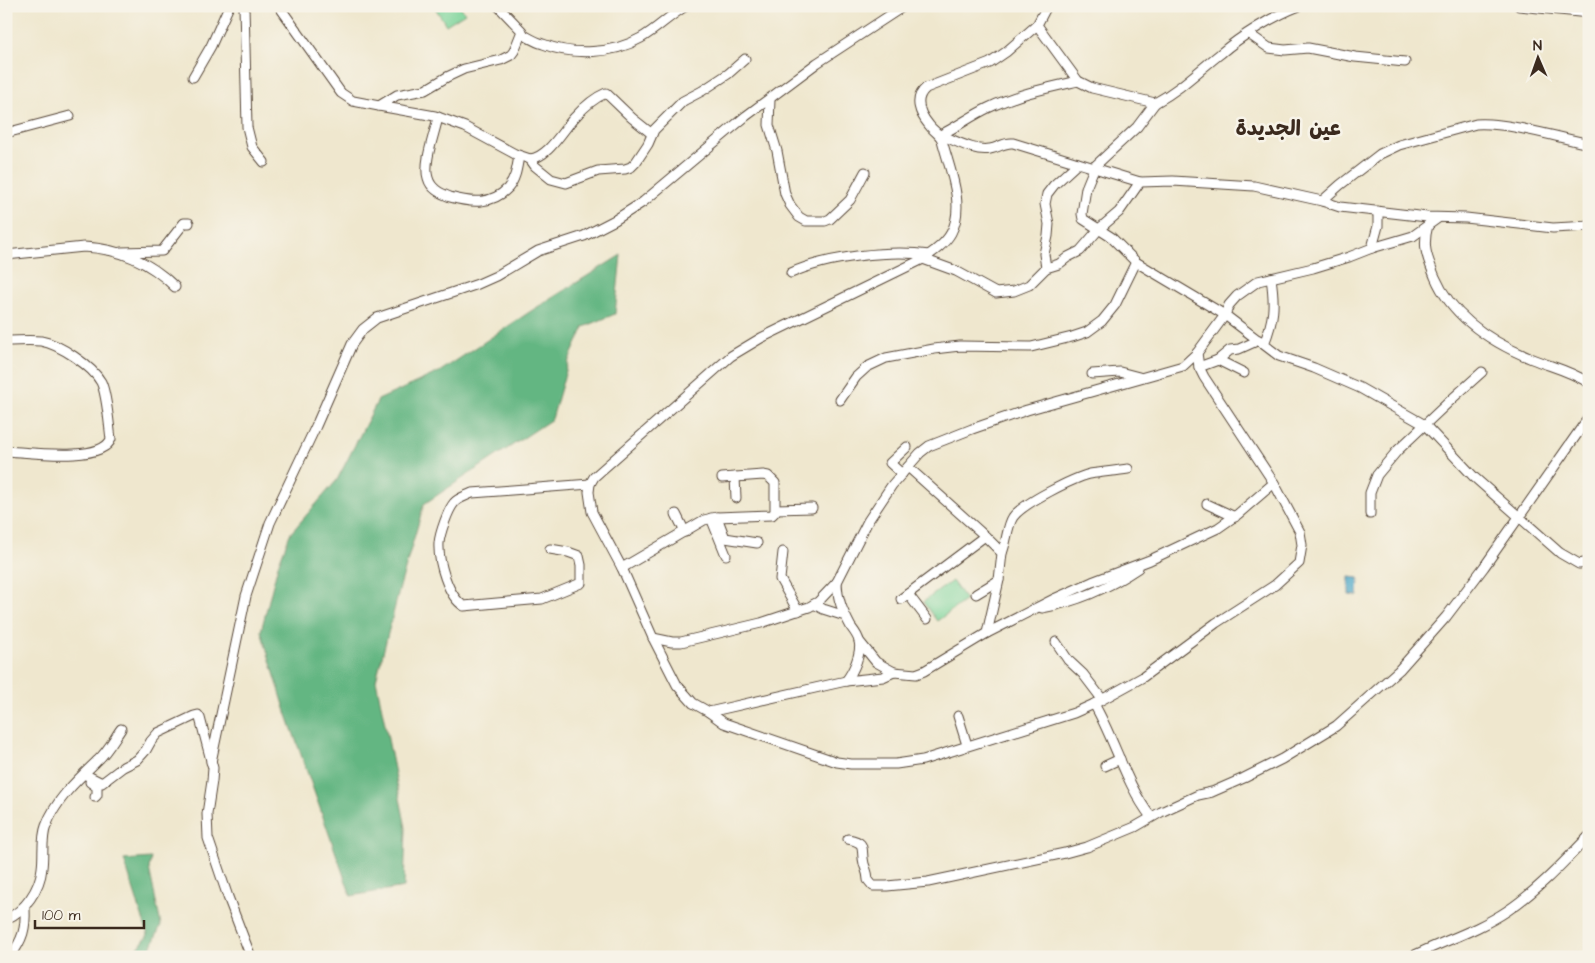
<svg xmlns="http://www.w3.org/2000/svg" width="1595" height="963" viewBox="0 0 1595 963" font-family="'Architects Daughter','Playpen Sans Arabic',sans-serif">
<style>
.green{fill:#7bd49a;stroke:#5b7f5c}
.forest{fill:#64b682;stroke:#507050}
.water{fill:#49a6c8;stroke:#426873}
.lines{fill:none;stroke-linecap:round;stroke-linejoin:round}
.minor-casing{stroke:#564638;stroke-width:11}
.minor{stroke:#fff;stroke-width:9}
.labels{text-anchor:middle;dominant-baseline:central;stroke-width:5;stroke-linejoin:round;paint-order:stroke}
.quarter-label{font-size:21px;font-weight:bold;fill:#3b2a1e;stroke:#f7f3e8}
</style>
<rect width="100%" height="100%" fill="#f7f3e8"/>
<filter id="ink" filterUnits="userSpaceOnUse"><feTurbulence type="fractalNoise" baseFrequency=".02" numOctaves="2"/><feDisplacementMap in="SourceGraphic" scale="10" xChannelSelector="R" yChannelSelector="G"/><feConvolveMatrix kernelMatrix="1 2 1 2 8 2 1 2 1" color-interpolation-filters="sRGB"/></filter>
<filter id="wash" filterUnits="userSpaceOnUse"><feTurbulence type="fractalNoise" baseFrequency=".0096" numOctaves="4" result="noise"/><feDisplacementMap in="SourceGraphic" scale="20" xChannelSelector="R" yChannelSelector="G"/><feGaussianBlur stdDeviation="1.12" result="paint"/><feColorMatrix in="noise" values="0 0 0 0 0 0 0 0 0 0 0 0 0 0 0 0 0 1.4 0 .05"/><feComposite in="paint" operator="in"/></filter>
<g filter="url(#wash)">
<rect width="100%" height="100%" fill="#efe7ce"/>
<g class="green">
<polygon points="434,6 460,6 465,13 446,25"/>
<polygon points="952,581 966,600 937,621 923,602"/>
</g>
<g class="forest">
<polygon points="621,255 615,314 584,327 569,360 552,419 424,504 401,583 376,680 406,828 404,887 351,896 287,715 261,631 278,565 290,534 337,480 378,400 439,372 531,311"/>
<polygon points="151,858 149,868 161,925 147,957 131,957 148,935 124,860"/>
</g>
<polygon class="water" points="1349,577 1359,578 1358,596 1349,595"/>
</g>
<g filter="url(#ink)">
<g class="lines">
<defs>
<g id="minor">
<polyline points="244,6 247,127 252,147 264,162"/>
<polyline points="279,6 341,93 353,101 379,106 397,95 425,90 447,77 464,69 501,60 511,55 514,51 522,31 498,6"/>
<path d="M1047,6L1037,25L1078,81L1092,88L1155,103C1182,88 1197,72 1220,54C1241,36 1273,16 1299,6"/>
<polyline points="1519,6 1589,13"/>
<path d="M1037,25L1006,52L990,63L926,88C913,99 920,114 929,125C933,131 939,133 942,140C949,168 966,205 951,233C945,244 933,252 923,259L761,338L731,356L594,477L590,484L589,492L592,512L622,568L653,638L677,685L693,703L709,712L724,723L837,762L851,764H896L923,760L1074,713L1094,704L1143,677L1216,623L1275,585L1299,563L1302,545L1300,532L1274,483L1204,377L1199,367L1197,353"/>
<path d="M522,34C528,37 535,42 543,44C573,56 613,54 641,38C657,29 670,15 686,6"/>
<polyline points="1249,34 1269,48 1285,50 1308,48 1355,57 1405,62"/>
<polyline points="193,77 211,46 229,6"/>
<polyline points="770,99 769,125 777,151 785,194 790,205 799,217 806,221 825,221 830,219 850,200 865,172"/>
<polyline points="379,106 435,116 465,127 515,154 530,159 535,166 551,179 566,183 598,171 625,169 631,167 636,162 648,144 654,130 683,101 702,91 728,74 745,59"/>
<path d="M438,117C435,133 423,163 428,178C431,189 440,193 450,197C471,203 492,205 508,188C516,179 517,167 519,156"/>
<polyline points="6,133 70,116"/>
<path d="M940,135C955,140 974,152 990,149C998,148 1004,142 1013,143L1140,182L1173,181L1254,186L1322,201L1340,207L1427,217L1466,218L1553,228L1589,226"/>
<path d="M940,135C957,127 971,116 988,108C1017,94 1047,88 1078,81"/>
<path d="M530,159C549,157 563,129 575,117C584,107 594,98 606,93L632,118L652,134"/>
<path d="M1322,201L1340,185L1380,154L1399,145L1476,124C1508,122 1556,137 1589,144"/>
<polyline points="1438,218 1413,236 1372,248 1349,257 1313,268 1258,281 1237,296 1229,305 1225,315 1279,356 1314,368 1360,388 1425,425 1474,477 1560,553 1579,564 1589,562"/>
<path d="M1428,225C1422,247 1427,257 1435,277C1452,317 1493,343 1532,359C1552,367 1571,371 1589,383"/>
<polyline points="1372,248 1378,226 1378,211"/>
<polyline points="121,252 162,251 184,223 189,223"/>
<path d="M6,255L84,247C120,249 149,261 175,287"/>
<polyline points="923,259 956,271 996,293 1014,291 1029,285 1046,268 1059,264 1068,257 1080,251 1099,229 1119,212 1140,182"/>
<polyline points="1046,268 1044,254 1048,236 1049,224 1045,204 1047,194 1054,185 1078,163"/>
<path d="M791,273C826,257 891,249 929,255"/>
<path d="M6,341C18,341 30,340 41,341C59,344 92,366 101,382C107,394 109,425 111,439C102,463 28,452 6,451"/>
<path d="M1264,344C1274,319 1275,305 1271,278"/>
<polyline points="1218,360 1230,350 1239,349 1259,340"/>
<polyline points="1199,367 1218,360 1244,373"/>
<polyline points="1092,374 1120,372 1139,377"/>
<polyline points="840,400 856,377 867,367 886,358 934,349 960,346 1031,347 1072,337 1087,332 1102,321 1115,305 1136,262"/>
<polyline points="908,467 985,536 1002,553 999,580 987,633"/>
<polyline points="902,474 890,463 907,447"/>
<polyline points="735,477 736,498"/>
<polyline points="1207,504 1235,517"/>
<polyline points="776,509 812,508"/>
<polyline points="676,514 685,532"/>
<polyline points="1370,514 1370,493 1377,475 1397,451 1453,398 1482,372"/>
<polyline points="717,517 725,538 757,543"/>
<polyline points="711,518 726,555"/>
<path d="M550,549L568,552L579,556L581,565V583L542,599L464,606C448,597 438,561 439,543C440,533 448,510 454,503C458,498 466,496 472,493L590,484"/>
<polyline points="783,552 780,579 798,611"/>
<path d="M1002,553C1007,541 1007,526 1013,517C1023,503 1074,478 1090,474C1102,472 1115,471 1128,469"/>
<polyline points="622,568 704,520 717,517 772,515 775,512 775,483 768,476 763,475 722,478"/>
<path d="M837,582C837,599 843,612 851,627C854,631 858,636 859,641C862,653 853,672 846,681"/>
<polyline points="908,594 927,619"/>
<polyline points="976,594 999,580"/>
<polyline points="901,599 985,536"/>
<polyline points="814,604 823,609 845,616"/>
<path d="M1042,608C1076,602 1110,587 1138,568"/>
<polyline points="653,638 672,642 681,642 761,623 809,607 818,602 837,582 868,521 892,485 920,453 929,446 972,429 1027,410 1183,366 1197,353 1225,315 1136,262 1111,237 1083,219 1082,214 1086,188 1095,166 1137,127 1155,103"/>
<polyline points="859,641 876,662 894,672"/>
<polyline points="1056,642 1068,660 1083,674 1102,699"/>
<path d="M1094,704C1115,740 1125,783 1151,817"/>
<polyline points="709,712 846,681 883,677 894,672 916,674 924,671 987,633 1056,598 1092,582 1150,560 1218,528 1238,514 1274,483"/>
<polyline points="958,716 967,745"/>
<polyline points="211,762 246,596 270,523 316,426 352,344 363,329 377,318 478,284 496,276 538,251 584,236 615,220 643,202 746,116 817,63 904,6"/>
<polyline points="1105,766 1120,759"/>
<polyline points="84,774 102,783 123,767 137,760 146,750 151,741 158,733 194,716 198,715 200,718 213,768 212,781 207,814 208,838 228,897 251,957"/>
<polyline points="90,782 97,787 97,795 95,797"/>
<path d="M848,839C868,843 860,848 864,864C866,870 868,873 868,880L873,886H887L928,882L1065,853L1087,847L1135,827L1161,812L1198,795L1212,792L1244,778L1282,759L1336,726L1399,670L1446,617L1484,567L1589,417"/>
<path d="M6,919C25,911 40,889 42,868C44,854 41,839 46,826C56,799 78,779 98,760C107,752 114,739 121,729"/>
<path d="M10,957C23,939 26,929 25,908"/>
<path d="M1411,957C1443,941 1477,931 1507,911C1537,891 1564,862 1589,836"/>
</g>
</defs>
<use href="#minor" class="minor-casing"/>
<use href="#minor" class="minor"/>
</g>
</g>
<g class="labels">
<g class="quarter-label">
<text x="1288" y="128">عين الجديدة</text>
</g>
</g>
<rect width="1595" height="963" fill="none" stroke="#f7f3e8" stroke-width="25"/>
<g transform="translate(1538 58) rotate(358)" stroke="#f7f3e8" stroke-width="4" paint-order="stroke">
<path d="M0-4L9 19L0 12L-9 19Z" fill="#3b2a1e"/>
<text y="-8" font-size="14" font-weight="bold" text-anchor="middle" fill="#3b2a1e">N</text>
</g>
<path d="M35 920v8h109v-8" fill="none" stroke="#3b2a1e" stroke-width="2.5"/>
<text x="42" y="920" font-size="15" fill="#3b2a1e" stroke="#f7f3e8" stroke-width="4" paint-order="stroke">100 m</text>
</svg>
